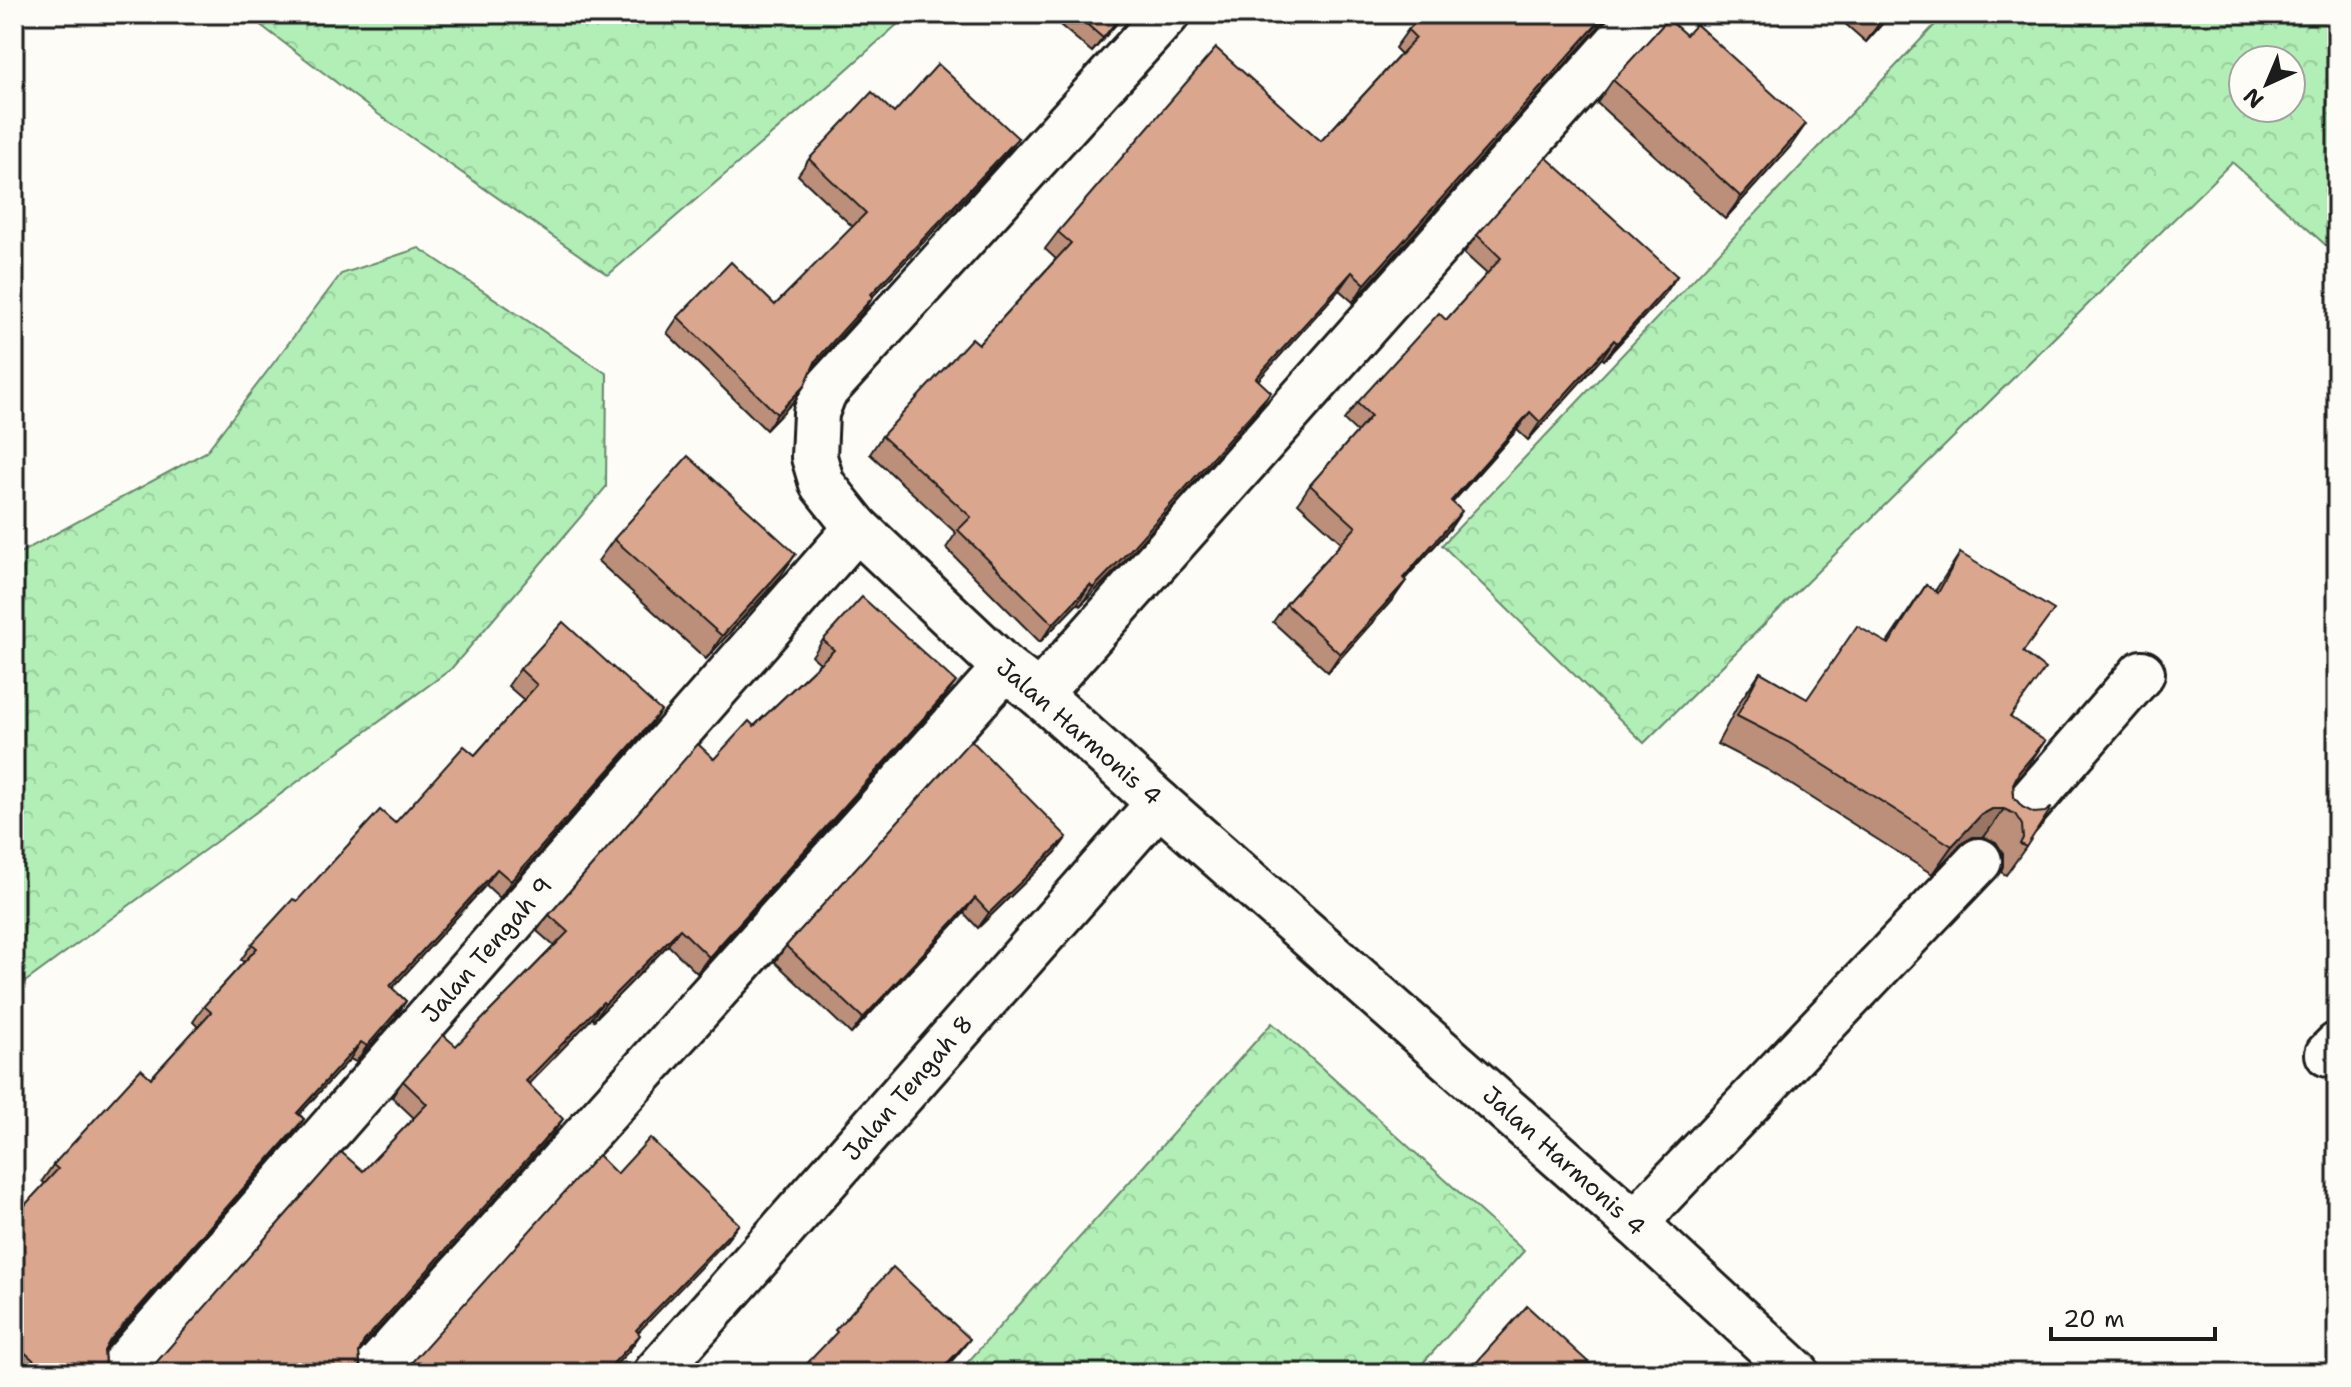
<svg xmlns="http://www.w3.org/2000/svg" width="2351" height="1387" viewBox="0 0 2351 1387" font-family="'Shantell Sans',sans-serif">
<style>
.forest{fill:url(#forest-crowns);stroke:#668669;stroke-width:2;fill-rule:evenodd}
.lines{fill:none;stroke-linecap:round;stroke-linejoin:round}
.minor-casing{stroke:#1c1c1c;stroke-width:50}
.minor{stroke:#fdfcf7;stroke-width:44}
.wall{fill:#bb8f7a;stroke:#1c1c1c;stroke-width:2}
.shaded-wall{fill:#997463;stroke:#1c1c1c;stroke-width:2}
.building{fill:#daa68e;stroke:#1c1c1c;stroke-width:2}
.labels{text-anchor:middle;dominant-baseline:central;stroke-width:7;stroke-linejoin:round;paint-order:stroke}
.street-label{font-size:24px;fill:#1c1c1c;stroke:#fdfcf7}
</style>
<defs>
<pattern id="forest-crowns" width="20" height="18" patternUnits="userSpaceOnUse" patternTransform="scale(2)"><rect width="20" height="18" fill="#b1efb6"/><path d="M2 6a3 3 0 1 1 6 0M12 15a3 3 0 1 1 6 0" fill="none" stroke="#98cc9c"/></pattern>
</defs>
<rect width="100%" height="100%" fill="#fdfcf7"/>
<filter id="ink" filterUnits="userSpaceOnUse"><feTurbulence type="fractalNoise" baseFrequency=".0125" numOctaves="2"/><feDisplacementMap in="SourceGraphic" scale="16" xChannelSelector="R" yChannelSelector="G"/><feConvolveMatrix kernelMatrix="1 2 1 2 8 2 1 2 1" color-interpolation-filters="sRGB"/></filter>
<g filter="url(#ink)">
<g class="forest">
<polygon points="246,14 909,14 835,80 608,275 378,114"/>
<path d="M1945,14H2337V255L2232,162L1644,743L1442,545ZM2243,60H2291V108H2243Z"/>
<polygon points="419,248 607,374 606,487 451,669 14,990 14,556 206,452 341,274"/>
<polygon points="1272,1023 1524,1251 1414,1373 958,1373"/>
</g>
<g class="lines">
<defs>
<g id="minor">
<polyline points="1167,14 824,392 816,413 814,457 822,484 857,528 1005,668 1039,694 1159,803 1636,1224 1797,1373"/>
<polyline points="1039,694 1643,14"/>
<polyline points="2018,816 2142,673"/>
<polyline points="2328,1054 2337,1045"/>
<polyline points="1636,1224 1657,1199 1979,861"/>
<polyline points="117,1373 857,528"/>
<polyline points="372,1373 1005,668"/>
<polyline points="656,1373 1159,803"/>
</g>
</defs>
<use href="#minor" class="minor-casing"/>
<use href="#minor" class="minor"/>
</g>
<g class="wall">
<polygon points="1047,14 1125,14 1092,52"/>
<polygon points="1423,14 1610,14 1353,302 1339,290 1258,380 1258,410 1118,568 1080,606 1078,603 1040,642 946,548 956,533 870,454 882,436 979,344 1056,259 1045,249 1058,232 1321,141 1401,54 1395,48 1408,30"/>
<polygon points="1834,14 1891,14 1866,42"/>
<polygon points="1613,80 1790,147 1725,219 1597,103"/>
<polygon points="894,113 1018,138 1006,154 873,296 873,297 862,313 813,367 794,401 766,430 667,333 678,317 775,305 853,227 798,175 809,159"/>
<polygon points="1477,235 1677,276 1665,294 1604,360 1602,358 1528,440 1517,430 1453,502 1450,529 1405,579 1394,598 1328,672 1273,622 1286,604 1342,543 1298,503 1310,485 1357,432 1344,420 1357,403 1446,320 1487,274 1464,253"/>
<polygon points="614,539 780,577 706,659 598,561"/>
<polygon points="1960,553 2024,653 2011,717 2025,770 2013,783 2014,797 2022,807 2026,847 2006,875 2001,872 2003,866 2003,853 1996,842 1984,837 1973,837 1962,843 1932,874 1768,770 1717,744 1741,700 1760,672 1807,699 1887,643 1926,585 1935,591"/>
<polygon points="823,640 944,698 697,973 668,945 594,1020 592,1018 528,1084 552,1135 361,1348 359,1352 360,1365 147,1373 363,1171 414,1118 392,1097 403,1081 456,1046 554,946 537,931 549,915 714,759 754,726 820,663 812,656"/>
<polygon points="520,669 649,727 500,898 486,885 392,988 406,1001 395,1018 356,1062 350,1059 299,1114 304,1119 292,1135 106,1348 104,1351 105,1364 111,1373 18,1373 14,1369 14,1217 45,1184 42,1181 53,1165 151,1078 198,1027 193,1022 204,1006 244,962 241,960 252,944 297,901 395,823 475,755 524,700 508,686"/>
<polygon points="1056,852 978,928 964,913 851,1034 775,962 786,946"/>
</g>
<g class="shaded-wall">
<polygon points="1122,14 1125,14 1092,52 1103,38"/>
<polygon points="1606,14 1610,14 1353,302 1365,284"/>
<polygon points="1887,14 1891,14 1866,42 1880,22"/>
<polygon points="1806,124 1790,147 1725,219 1741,197"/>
<polygon points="1018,138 1006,154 860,310 871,294"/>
<polygon points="1352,272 1339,290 1244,396 1256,378"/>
<polygon points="1677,276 1665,294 1604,360 1617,343"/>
<polygon points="873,297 862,313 805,376 816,360"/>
<polygon points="1614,340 1602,358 1528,440 1540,422"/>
<polygon points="805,385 794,401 766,430 777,414"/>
<polygon points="1271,392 1258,410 1118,568 1080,606 1093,588"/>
<polygon points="1530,412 1517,430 1438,518 1451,501"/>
<polygon points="1462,511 1450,529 1390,595 1403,578"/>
<polygon points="796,554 780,577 706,659 722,636"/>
<polygon points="1406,581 1394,598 1328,672 1340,654"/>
<polygon points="1090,585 1078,603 1040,642 1053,624"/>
<polygon points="956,682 944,698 697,973 709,957"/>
<polygon points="661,711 649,727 500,898 511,881"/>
<polygon points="2045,741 2025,770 1999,800 2019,772"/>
<polygon points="1992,809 2004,809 1984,837 1973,837 1962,843 1932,874 1952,846 1981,815"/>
<polygon points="1067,837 1056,852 978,928 989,913"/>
<polygon points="497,869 486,885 379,1003 390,986"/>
<polygon points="975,898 964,913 851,1034 863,1018"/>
<polygon points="680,929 668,945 594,1020 605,1004"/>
<polygon points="406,1001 395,1018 356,1062 367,1046"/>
<polygon points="603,1002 592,1018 515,1098 526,1081"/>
<polygon points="361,1042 350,1059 286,1129 297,1113"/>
<polygon points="304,1119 292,1135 98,1357 110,1340"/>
<polygon points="563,1119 552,1135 353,1357 364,1341"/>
<polygon points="739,1224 727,1240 624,1347 636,1330"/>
<polygon points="640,1335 629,1351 608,1373 604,1373"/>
<polygon points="970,1339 958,1354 941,1373 938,1373"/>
</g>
<g class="building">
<polygon points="1075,14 1122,14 1103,38"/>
<polygon points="1423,14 1606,14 1365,284 1352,272 1256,378 1271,392 1130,550 1093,588 1090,585 1053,624 958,530 971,517 882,436 972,338 979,344 1071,243 1058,232 1216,48 1321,141 1416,38 1408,30"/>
<polygon points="1871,14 1887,14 1880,22"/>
<polygon points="1668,19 1686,35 1696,24 1806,124 1741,197 1613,80"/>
<polygon points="938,64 1018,138 871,294 873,297 816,360 805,385 777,414 678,317 731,262 775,305 866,213 809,159 872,92 894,113"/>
<polygon points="1546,157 1677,276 1617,343 1614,340 1540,422 1530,412 1451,501 1462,511 1403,578 1406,581 1340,654 1286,604 1356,527 1310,485 1371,416 1357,403 1439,313 1446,320 1501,258 1477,235"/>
<polygon points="688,456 796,554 722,636 614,539"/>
<polygon points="1960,553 2054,610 2023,652 2045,669 2010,717 2045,741 2019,772 2013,784 2014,797 2022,807 2034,813 2045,812 2052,807 2026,847 2020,844 2023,838 2022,825 2015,814 2004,809 1992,809 1981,815 1952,846 1788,742 1737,716 1760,672 1807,699 1857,626 1889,644 1926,585 1938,593"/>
<polygon points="862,597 956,682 709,957 680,929 605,1004 603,1002 526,1081 563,1119 364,1341 359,1352 360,1365 365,1373 147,1373 341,1152 363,1171 427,1104 403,1081 443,1035 456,1046 568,932 549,915 698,744 714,759 749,721 754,726 834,650 823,640"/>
<polygon points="563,622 661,711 511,881 497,869 390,986 406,1001 367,1046 361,1042 297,1113 304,1119 110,1340 104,1351 105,1364 111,1373 48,1373 14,1343 14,1217 58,1169 53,1165 141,1069 151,1078 211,1012 204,1006 257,948 252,944 293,899 297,901 380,810 395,823 464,746 475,755 537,685 520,669"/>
<polygon points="971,740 1067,837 989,913 975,898 863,1018 786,946"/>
<polygon points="650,1138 739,1224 636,1330 640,1335 604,1373 402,1373 598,1155 617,1174"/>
<polygon points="893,1267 970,1339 938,1373 798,1373 837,1332 835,1330"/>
<polygon points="1527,1306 1600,1373 1467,1373"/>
</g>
</g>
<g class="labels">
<g class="street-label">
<text transform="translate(1079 732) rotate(41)">Jalan Harmonis 4</text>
<text transform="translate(487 950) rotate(-49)">Jalan Tengah 9</text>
<text transform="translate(908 1088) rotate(-49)">Jalan Tengah 8</text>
<text transform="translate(1564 1161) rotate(42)">Jalan Harmonis 4</text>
</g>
</g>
<rect width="2351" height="1387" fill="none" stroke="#fdfcf7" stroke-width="48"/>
<rect x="24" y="24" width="2303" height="1339" fill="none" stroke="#1c1c1c" stroke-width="3" filter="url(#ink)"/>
<g transform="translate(2267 84) rotate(224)"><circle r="38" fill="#fdfcf7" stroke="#a3a29f" stroke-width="2"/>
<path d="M0-6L14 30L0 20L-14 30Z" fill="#1c1c1c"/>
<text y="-12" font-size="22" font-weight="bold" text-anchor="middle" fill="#1c1c1c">N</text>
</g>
<path d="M2051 1327v12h164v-12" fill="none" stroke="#1c1c1c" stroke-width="4"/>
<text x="2063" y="1327" font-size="24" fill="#1c1c1c" stroke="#fdfcf7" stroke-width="6" paint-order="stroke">20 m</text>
</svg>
